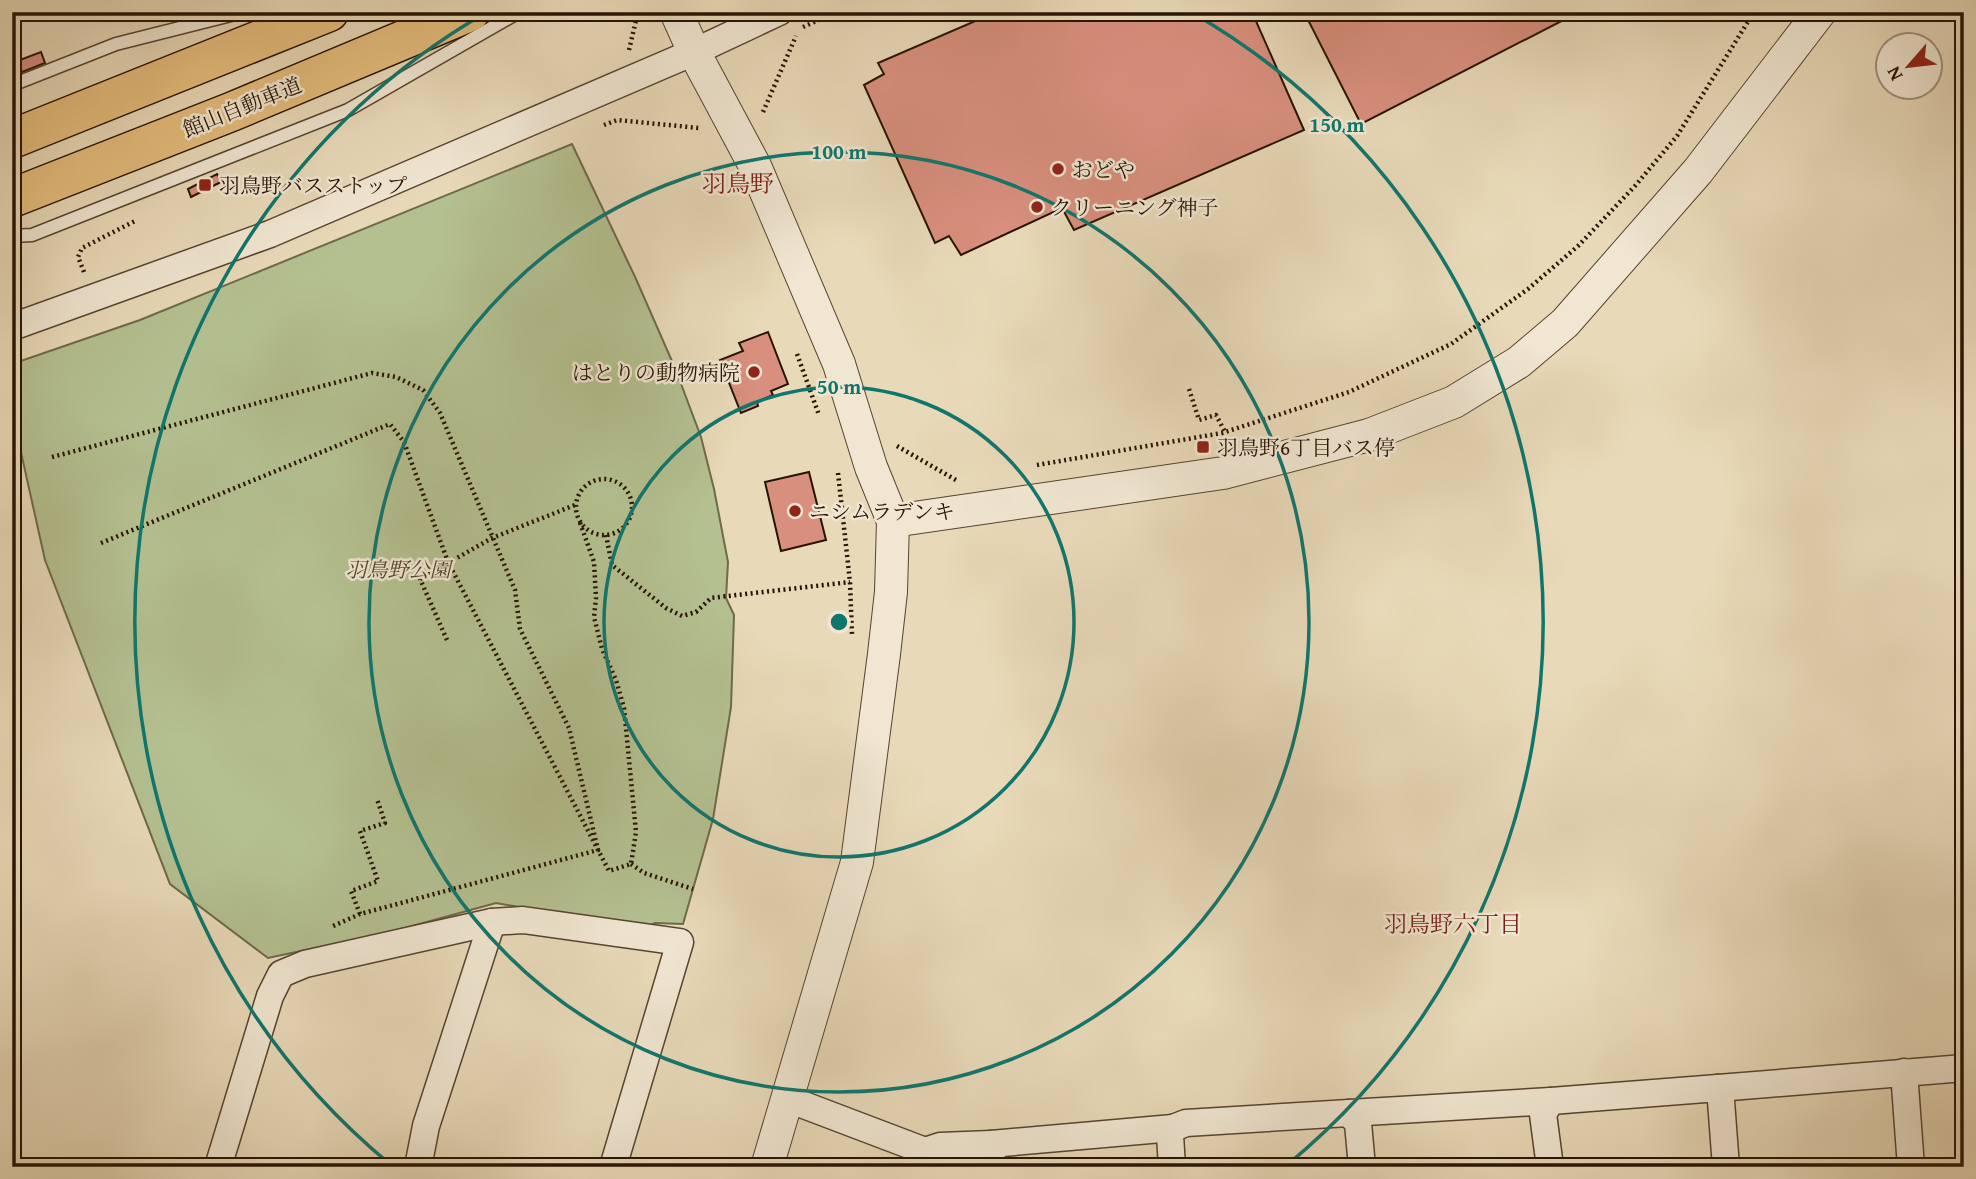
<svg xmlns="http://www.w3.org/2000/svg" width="1976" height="1179" viewBox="0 0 1976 1179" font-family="'Gentium Book Plus','Noto Serif JP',serif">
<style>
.green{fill:#b4c090;stroke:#6e6a4a;stroke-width:2}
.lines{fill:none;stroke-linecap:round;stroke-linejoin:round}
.stream{stroke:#6a776a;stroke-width:10}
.building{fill:#d88f7d;stroke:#271303;stroke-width:2}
.service-casing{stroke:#574430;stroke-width:15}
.minor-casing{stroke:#574430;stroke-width:29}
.tertiary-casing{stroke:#574430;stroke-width:34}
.motorway-casing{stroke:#271303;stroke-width:41}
.path{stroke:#271303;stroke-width:4.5;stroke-dasharray:2 3.5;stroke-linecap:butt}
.service{stroke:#f0e6d1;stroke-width:12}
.minor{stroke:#f0e6d1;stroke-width:26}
.tertiary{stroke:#f0e6d1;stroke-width:32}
.motorway{stroke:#e4bc7c;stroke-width:38}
.ring{fill:none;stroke:#0f766e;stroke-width:3.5}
.poi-dot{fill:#8f2418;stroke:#f0e6d1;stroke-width:2.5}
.labels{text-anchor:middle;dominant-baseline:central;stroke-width:5;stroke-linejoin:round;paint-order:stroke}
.street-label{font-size:21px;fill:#271303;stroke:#f0e6d1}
.poi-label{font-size:21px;fill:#271303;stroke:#f0e6d1;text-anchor:start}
.park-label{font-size:21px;font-style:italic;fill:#51472d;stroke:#f0e6d1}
.neighbourhood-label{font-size:23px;fill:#7a1f14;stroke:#f0e6d1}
.quarter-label{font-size:24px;fill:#7a1f14;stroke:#f0e6d1}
.centre{fill:#0f766e;stroke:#f0e6d1;stroke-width:3.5}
.ring-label{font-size:21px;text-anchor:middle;font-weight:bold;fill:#0f766e;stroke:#f0e6d1;stroke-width:5;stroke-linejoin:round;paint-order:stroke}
</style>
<rect width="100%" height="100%" fill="#e8d9b8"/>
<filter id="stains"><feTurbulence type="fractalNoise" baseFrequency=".00286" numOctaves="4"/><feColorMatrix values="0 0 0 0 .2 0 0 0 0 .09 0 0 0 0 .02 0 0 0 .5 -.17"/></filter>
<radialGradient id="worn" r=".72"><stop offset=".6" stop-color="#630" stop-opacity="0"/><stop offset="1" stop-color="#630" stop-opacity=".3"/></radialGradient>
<polygon class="green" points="572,144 636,279 675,368 701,437 714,489 728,562 726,598 734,615 731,707 713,819 683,924 655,923 642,929 496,903 390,932 268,958 170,884 45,560 12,412 12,364 140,320"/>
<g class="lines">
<polyline class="stream" points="12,559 13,558"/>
</g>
<g class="building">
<polygon points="996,12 1252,12 1304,130 1074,230 1062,208 961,255 949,236 935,243 864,85 884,74 878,63"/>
<polygon points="1304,12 1579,12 1361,124"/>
<polygon points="41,52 45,63 12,76 12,63"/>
<polygon points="217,174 221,182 191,197 188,189"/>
<polygon points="768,332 788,384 771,391 773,395 757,402 758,406 741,413 720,360 743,351 739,343"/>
<polygon points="809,472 826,540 781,551 765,482"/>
</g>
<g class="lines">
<defs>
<g id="service">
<polyline points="12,85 116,44 243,12"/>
<polyline points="12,236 32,235 348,110 519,12"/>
</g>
<g id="minor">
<polyline points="12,327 270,234 694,52 779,12"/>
<polyline points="1904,1072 1911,1167"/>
<polyline points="1718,1088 1964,1068"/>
<polyline points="788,1099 925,1151"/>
<polyline points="1349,1113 1551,1101"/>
<polyline points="991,1144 1173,1128"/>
<polyline points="218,1167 270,996 281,974 305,964 492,922 523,920 680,942 613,1167"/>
<polyline points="418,1167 426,1126 492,922"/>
<polyline points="920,1167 925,1151 940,1146 991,1144 992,1167"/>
<polyline points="1172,1167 1170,1135 1173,1128 1186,1123 1349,1113 1358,1123 1362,1167"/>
<polyline points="1550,1167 1543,1114 1551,1101 1718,1088 1721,1101 1726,1167"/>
</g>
<g id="tertiary">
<polyline points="676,12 694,52 755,166 839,364 871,467 893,521 891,592 884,654 857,862 767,1167"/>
<polyline points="893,521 1223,473 1369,435 1454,402 1519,362 1565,323 1698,171 1820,12"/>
</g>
<g id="motorway">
<polyline points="12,139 329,12"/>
<polyline points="12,198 231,112 470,12"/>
</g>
</defs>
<use href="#service" class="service-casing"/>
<use href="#minor" class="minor-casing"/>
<use href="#tertiary" class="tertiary-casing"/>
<use href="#motorway" class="motorway-casing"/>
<g class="path">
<polyline points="803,27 837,12"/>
<polyline points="629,50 638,12"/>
<polyline points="763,112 796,36"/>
<polyline points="604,125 617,120 699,128"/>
<polyline points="84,272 78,257 82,248 135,221"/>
<polyline points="797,354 819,415"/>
<polyline points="1189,389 1199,420 1216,415 1225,432"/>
<polyline points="897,446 956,480"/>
<polyline points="52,457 372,373 396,377 423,390 440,413 515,590 520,629 569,728 598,850 360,914 333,926"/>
<polyline points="1037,465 1222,433 1349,392 1451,344 1528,289 1578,246 1635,186 1677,136 1754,12"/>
<polyline points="838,473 850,582 852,635"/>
<circle cx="604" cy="507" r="28"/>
<polyline points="606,535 612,565 666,608 682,616 696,612 711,598 850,582"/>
<polyline points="101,543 390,424 404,442 448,562 609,871 631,864 636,832 624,708 616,680 602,649 594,617 596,598 594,562 579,520"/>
<polyline points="447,640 420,579 492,538 575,505"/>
<polyline points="631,864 644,873 693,889"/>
<polyline points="360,914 351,891 378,881 360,831 385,823 377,799"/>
</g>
<use href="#service" class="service"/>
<use href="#minor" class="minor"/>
<use href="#tertiary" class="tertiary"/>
<use href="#motorway" class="motorway"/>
</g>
<g class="ring">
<circle cx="839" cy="622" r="235"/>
<circle cx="839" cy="622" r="470"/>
<path d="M391 1165A704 704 0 0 1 487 12M1191 12A704 704 0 0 1 1287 1165"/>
</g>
<g class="poi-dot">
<circle cx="1058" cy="169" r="7"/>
<rect x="198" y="178" width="14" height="14" rx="3.5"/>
<circle cx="1037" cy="207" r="7"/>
<circle cx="754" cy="372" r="7"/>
<rect x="1196" y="440" width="14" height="14" rx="3.5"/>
<circle cx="795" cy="511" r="7"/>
</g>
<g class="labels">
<g class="street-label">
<text transform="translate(242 107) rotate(-22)">館山自動車道</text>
</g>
<g class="poi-label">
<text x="1072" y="169">おどや</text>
<text x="219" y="185">羽鳥野バスストップ</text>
<text x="1051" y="207">クリーニング神子</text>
<text x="740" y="372" text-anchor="end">はとりの動物病院</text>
<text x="1217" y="447">羽鳥野6丁目バス停</text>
<text x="809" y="511">ニシムラデンキ</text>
</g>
<g class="park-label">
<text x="398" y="569">羽鳥野公園</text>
</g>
<g class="neighbourhood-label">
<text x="1453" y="923">羽鳥野六丁目</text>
</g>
<g class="quarter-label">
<text x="738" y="183">羽鳥野</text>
</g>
</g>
<circle cx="839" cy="622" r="10" class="centre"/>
<g class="ring-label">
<text x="1337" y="132">150 m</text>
<text x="839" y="159">100 m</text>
<text x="839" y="394">50 m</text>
</g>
<rect width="1976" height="1179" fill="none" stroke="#e8d9b8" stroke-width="42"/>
<rect x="14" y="14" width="1948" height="1151" fill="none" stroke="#271303" stroke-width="3.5"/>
<rect x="21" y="21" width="1934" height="1137" fill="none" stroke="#271303" stroke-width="2"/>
<g transform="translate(1909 66) rotate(242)"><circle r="33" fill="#f0e6d1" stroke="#a0927f" stroke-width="2"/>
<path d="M0-5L12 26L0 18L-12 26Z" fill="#8f2418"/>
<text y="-10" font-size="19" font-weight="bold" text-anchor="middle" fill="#271303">N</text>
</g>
<rect width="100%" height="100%" filter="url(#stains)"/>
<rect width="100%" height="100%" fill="url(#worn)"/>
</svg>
